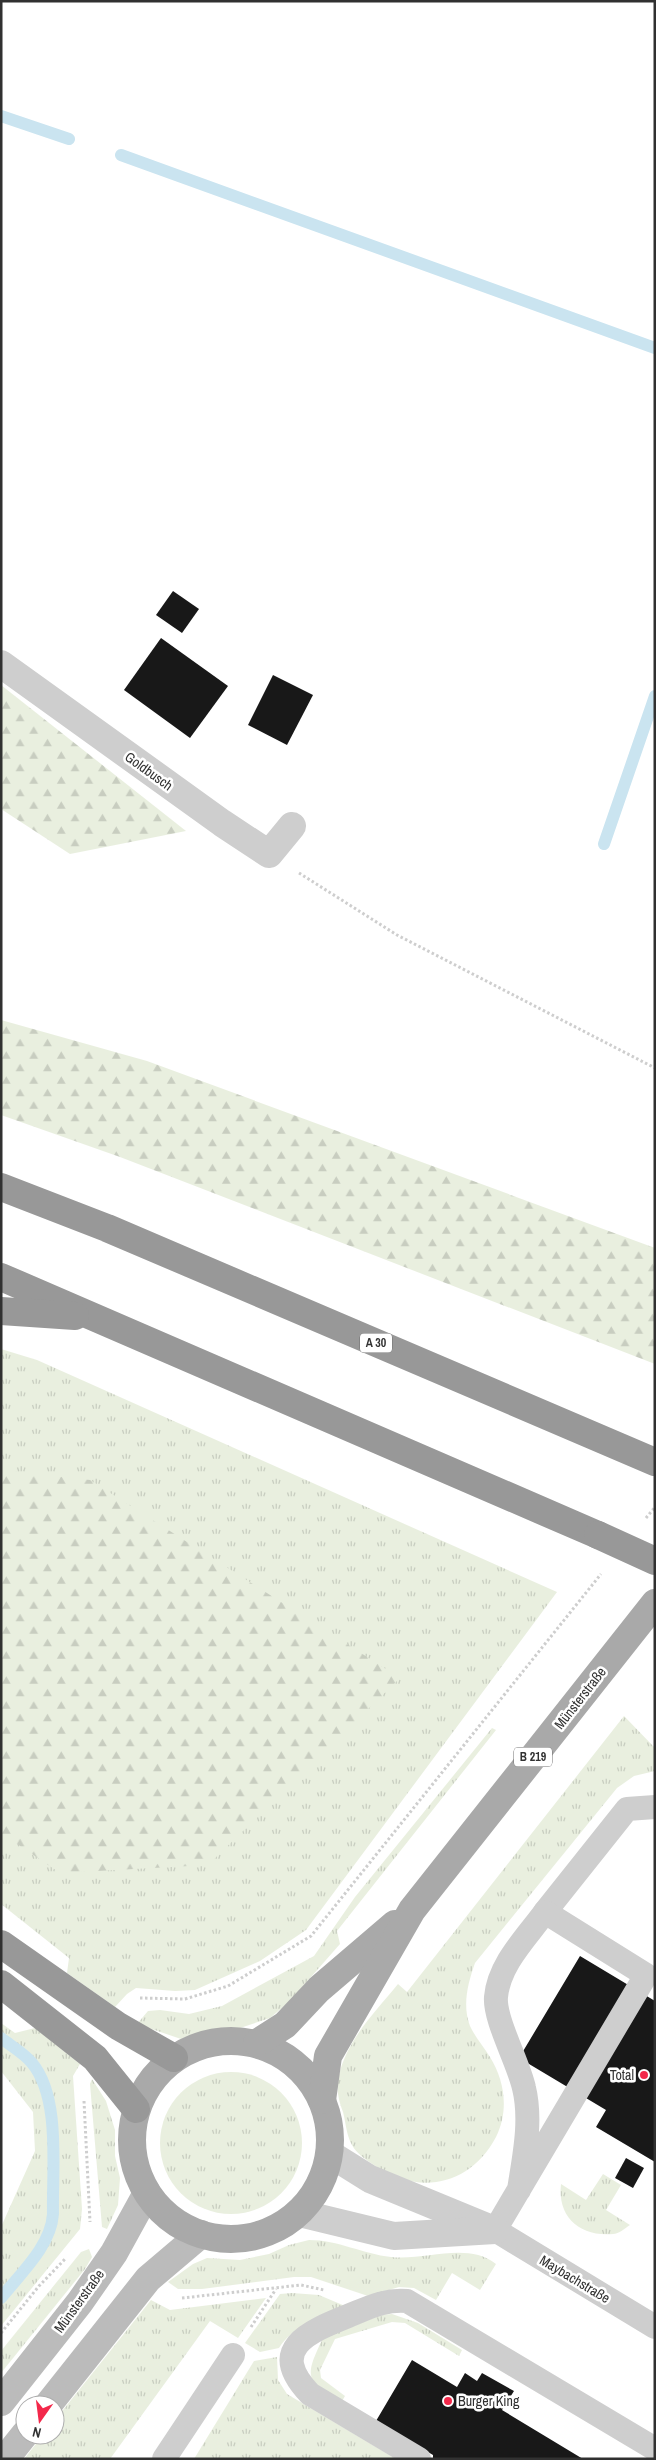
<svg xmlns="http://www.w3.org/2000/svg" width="656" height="2460" viewBox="0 0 656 2460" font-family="'Archivo Narrow',sans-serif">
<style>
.grass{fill:url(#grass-tufts)}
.forest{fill:url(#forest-firs)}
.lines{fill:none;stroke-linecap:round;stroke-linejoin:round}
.stream{stroke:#cae4f0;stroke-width:12}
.building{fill:#181818}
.path{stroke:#cecece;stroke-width:3;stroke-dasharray:2.5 2.5;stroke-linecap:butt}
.lane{stroke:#cecece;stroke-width:24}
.street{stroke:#cecece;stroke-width:28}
.secondary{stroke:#bbb;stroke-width:28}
.primary{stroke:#a9a9a9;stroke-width:28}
.highway{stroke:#989898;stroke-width:28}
.highway-bridge{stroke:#989898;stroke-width:28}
.poi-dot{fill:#f3284a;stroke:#fff;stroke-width:2}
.labels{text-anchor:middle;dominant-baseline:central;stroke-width:5;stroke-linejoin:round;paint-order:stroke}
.shield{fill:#fff;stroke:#6f6f6f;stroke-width:1}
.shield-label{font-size:12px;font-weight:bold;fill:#313131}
.street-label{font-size:14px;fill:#313131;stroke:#fff}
.poi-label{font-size:14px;fill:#313131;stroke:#fff;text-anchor:end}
</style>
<defs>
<pattern id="grass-tufts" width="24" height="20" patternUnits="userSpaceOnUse" patternTransform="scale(1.25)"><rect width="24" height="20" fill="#e9efdf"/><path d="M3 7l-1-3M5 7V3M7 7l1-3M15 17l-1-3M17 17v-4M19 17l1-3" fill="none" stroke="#c8cdc0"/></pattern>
<pattern id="forest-firs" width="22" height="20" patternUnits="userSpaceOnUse" patternTransform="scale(1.25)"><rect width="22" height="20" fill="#e9efdf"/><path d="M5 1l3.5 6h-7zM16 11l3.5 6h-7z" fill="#c8cdc0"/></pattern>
</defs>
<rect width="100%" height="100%" fill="#fff"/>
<g class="grass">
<polygon points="1,1349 37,1360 557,1592 306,1930 260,1961 195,1990 175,1991 136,1988 127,1994 115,2007 67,1973 69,1958 1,1904"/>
<path d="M624,1716L655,1748V1771L634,1776L617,1788L475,1963C468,1983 462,2005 470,2026C475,2037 484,2047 490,2057C505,2081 509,2111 496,2137C470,2186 418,2196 374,2165C366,2160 356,2153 352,2145C346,2134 346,2123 343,2112C338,2099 336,2089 339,2075C347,2040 376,2011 398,1984L407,1992Z"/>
<polygon points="492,1728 496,1730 337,1931 340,1944 289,2002 270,2018 237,2029 203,2032 181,2039 137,2024 148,2011 160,2010 189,2014 222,2006 314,1956 355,1897"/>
<polygon points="1,2023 15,2033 35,2028 80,2064 73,2076 82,2209 80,2229 1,2326 1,2227 35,2151 33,2112 1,2071"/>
<circle cx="231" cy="2143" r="71"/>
<polygon points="92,2079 106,2101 115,2130 115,2156 120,2178 118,2205 107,2229 102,2227 90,2084"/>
<path d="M603,2174L621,2185L606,2210L630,2225C625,2228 619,2234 613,2234C580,2237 557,2217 561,2184L586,2200Z"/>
<path d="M309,2240C338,2240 363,2254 391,2257C425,2261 467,2241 496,2264L480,2290L452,2273L436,2300L414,2288L399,2287L368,2296L311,2277H294L202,2289H178L168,2282L193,2264L207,2258L240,2260L269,2254L289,2245Z"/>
<polygon points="89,2249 92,2257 85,2269 1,2373 1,2351 81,2252"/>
<path d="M292,2293L319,2295L345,2306C321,2317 294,2325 279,2348L260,2352L245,2343L280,2294Z"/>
<polygon points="266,2298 238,2338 210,2321 110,2459 24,2459 43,2435 55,2435 55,2420 151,2300 170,2310"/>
<path d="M392,2314L418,2323L462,2350L459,2356L405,2323L392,2322L335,2339L320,2370L321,2378L345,2396L341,2403C304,2380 305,2376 323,2338L381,2315Z"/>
<polygon points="277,2357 278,2380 287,2394 396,2459 194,2459 254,2361"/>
</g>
<g class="forest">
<polygon points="1,685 186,831 70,854 1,809"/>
<polygon points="1,1020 147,1061 655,1248 655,1364 120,1157 1,1115"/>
<polygon points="1,1470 90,1480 400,1678 208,1865 60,1873 1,1833"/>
</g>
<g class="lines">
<g class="stream">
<polyline points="1,116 69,139"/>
<polyline points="121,155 655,348"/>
<polyline points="604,844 655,696"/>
<path d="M1,2038C11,2046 24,2053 32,2063C61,2098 52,2169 53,2214C51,2246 20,2274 1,2298"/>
</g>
</g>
<g class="building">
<polygon points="173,591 199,609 182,633 156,615"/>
<polygon points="161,638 228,686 190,738 124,690"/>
<polygon points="273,675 313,695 287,745 248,725"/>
<polygon points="580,1956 655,2001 655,2162 596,2127 606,2110 519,2058"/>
<polygon points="626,2158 644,2168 633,2188 615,2178"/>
<polygon points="412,2360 457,2387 465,2373 477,2381 482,2373 514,2391 502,2410 583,2459 433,2459 433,2455 376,2421"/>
</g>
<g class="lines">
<g class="path">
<polyline points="299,873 397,935 655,1068"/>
<polyline points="646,1518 655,1507"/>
<polyline points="140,1998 185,1999 228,1986 311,1936 601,1574"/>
<polyline points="84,2101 90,2222"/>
<polyline points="182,2298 301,2285 324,2290"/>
<polyline points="251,2327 276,2289"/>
<polyline points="1,2333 39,2286 66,2258"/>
</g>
<g class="lane">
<polyline points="545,1912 627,1809 655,1807"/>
<path d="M519,2190C524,2157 532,2121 524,2088C519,2064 494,2019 496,1997C499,1964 526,1938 545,1912L646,1975L495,2230L655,2327"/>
<polyline points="164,2459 233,2355"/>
<path d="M419,2459L310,2394C267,2349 308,2332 348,2316C368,2308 385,2299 407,2301L655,2449"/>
</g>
<g class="street">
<polyline points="1,664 222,823 269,854 292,826"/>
<polyline points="330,2154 370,2179 489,2228"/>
<polyline points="299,2213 394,2236 495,2230"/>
</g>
<g class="secondary">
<polyline points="1,2402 80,2302 114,2253 147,2193"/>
<polyline points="48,2405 148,2279 201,2234"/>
<polyline points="5,2459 25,2434"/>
</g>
<g class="primary">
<circle cx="231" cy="2140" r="99"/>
<polyline points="257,2043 285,2025 319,1989 395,1924"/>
<polyline points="322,2100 328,2056 412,1910 655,1603"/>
</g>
<g class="highway">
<polyline points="1,1187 107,1228 655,1462"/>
<polyline points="1,1277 598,1535"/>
<polyline points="1,1311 75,1316"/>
<polyline points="1,1944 118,2026 174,2058"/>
<polyline points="1,1984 95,2058 136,2109"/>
</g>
<polyline class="highway-bridge" points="598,1535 655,1561"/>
</g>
<g class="poi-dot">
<circle cx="644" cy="2075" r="5"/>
<circle cx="448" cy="2401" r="5"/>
</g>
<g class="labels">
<g class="shield">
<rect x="360" y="1333.5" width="32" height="19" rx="4"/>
<rect x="514" y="1747.5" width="38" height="19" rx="4"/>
</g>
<g class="shield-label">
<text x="376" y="1343">A 30</text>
<text x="533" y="1757">B 219</text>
</g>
<g class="street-label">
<text transform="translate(149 771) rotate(36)">Goldbusch</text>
<text transform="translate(580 1698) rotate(-52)">Münsterstraße</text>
<text transform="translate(575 2279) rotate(31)">Maybachstraße</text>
<text transform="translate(79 2301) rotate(-54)">Münsterstraße</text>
</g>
<g class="poi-label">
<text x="634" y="2075">Total</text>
<text x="458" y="2401" text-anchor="start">Burger King</text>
</g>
</g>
<rect width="656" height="2460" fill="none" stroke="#313131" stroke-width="5"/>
<g transform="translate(40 2420) rotate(194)"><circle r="24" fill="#ffffff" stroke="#adadad"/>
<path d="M0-4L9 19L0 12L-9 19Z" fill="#f3284a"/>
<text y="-8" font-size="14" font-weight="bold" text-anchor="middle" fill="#313131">N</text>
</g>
</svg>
